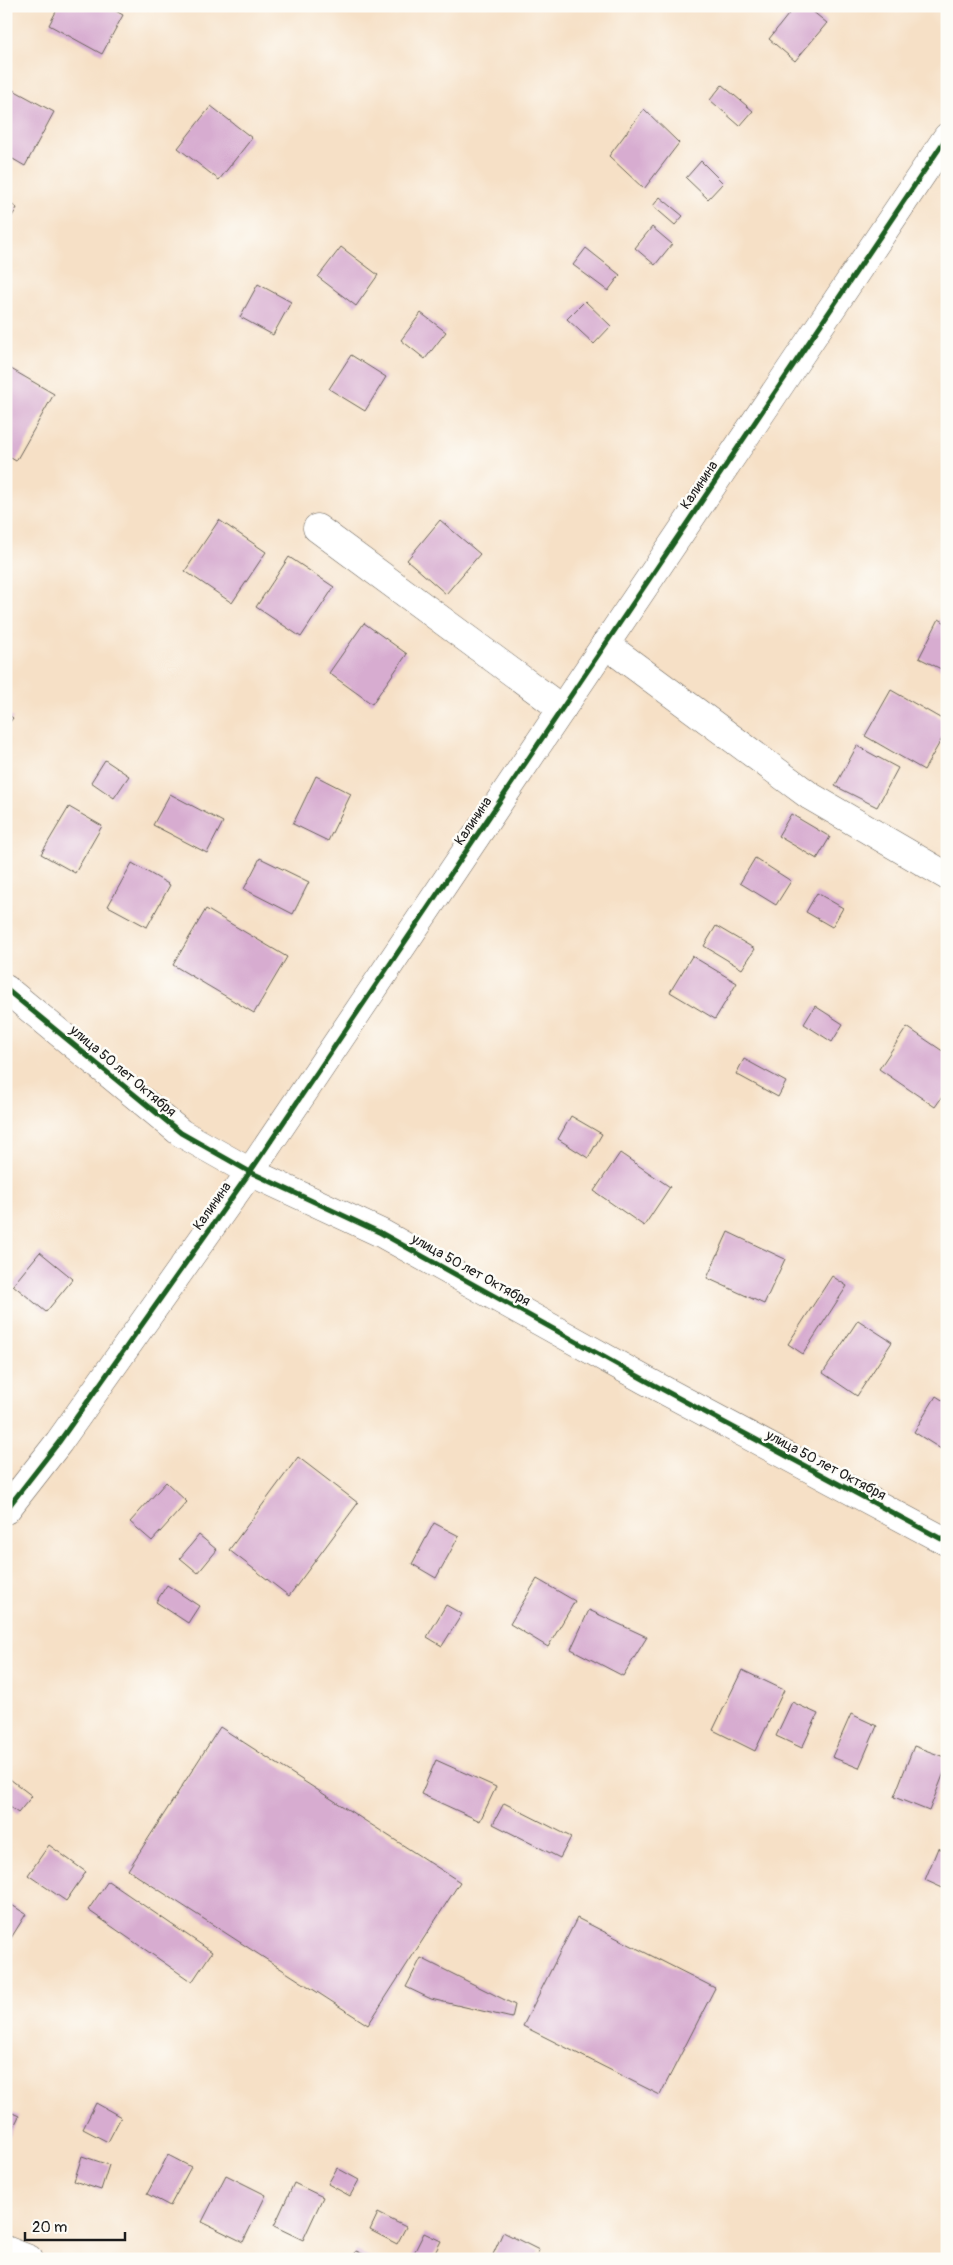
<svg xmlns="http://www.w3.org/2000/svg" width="953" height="2265" viewBox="0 0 953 2265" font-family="Pangolin,sans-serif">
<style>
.building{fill:#d7acd0}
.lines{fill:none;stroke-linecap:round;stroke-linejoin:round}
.minor-casing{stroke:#686158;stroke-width:29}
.minor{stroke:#fff;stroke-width:28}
.cycleway-casing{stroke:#fdfcf7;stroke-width:8}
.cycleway{stroke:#1b5e20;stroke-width:5}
.labels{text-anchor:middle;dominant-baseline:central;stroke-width:5;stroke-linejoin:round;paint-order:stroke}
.street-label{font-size:14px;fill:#1c1c1c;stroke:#fdfcf7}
</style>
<rect width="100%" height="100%" fill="#fdfcf7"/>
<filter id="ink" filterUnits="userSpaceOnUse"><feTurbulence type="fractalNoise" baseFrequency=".02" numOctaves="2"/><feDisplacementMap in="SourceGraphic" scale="10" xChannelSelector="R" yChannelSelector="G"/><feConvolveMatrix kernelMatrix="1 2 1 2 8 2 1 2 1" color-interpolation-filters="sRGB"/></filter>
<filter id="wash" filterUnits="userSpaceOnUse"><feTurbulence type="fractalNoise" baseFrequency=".0096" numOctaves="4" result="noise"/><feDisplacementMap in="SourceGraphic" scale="20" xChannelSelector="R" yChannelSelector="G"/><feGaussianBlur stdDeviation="1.12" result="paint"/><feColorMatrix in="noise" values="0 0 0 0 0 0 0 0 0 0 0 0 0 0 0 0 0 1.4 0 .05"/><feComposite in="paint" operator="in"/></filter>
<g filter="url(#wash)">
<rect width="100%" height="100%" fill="#f6e0c6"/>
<g id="blocks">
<g class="building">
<polygon points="59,6 107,6 123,15 102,54 49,25"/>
<polygon points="795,6 806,6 827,23 795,61 769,39"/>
<polygon points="722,85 753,111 740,126 710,100"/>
<polygon points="6,86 54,112 25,166 6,155"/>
<polygon points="211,106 252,138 219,180 178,148"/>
<polygon points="644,109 679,143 644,189 609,156"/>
<polygon points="701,161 723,183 708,199 686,178"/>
<polygon points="660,197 683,216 675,225 653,206"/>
<polygon points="6,201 17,208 6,226"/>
<polygon points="652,227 672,244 655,265 635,248"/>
<polygon points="341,247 378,275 356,306 318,277"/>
<polygon points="586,248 620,275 608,291 573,265"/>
<polygon points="258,284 291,302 273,335 240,317"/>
<polygon points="585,301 611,326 594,344 567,319"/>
<polygon points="421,313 446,332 425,359 401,340"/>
<polygon points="351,355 386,377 365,411 329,389"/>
<polygon points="6,366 54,394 16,461 6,455"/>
<polygon points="219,520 266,552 232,603 185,571"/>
<polygon points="440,520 480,554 446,594 407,560"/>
<polygon points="289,557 334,587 301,637 256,607"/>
<polygon points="939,619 947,624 947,672 919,658"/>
<polygon points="364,623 407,654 372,704 329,673"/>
<polygon points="891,690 947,722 947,730 924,770 865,736"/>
<polygon points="6,713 13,718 6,727"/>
<polygon points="857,746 898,768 877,807 835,786"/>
<polygon points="105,760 129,776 114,798 91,782"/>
<polygon points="316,776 351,794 328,841 293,824"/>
<polygon points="170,794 223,822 207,853 153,825"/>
<polygon points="69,807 102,826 75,873 41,854"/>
<polygon points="791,814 830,837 817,859 778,836"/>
<polygon points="260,858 309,882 293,914 244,889"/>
<polygon points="755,858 791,881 776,905 740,883"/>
<polygon points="132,863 170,885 147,927 108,906"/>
<polygon points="817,893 843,908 832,927 806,912"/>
<polygon points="206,909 287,957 254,1013 173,965"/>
<polygon points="716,926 755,949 742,969 704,946"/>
<polygon points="692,956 737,983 715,1019 670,992"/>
<polygon points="815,1006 843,1024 832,1042 804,1024"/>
<polygon points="907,1027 947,1054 947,1090 935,1107 879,1069"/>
<polygon points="744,1059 786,1082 778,1097 736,1074"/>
<polygon points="571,1116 602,1134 588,1158 558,1139"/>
<polygon points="620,1153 670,1187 644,1226 594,1191"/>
<polygon points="728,1232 785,1259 764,1304 707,1278"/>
<polygon points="40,1252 73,1279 46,1312 13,1285"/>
<polygon points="832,1276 847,1286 803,1354 788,1344"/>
<polygon points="858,1320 892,1342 857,1396 823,1373"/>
<polygon points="936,1396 947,1403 947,1440 941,1449 914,1432"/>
<polygon points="298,1457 358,1503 289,1596 229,1550"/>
<polygon points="166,1482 187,1502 152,1541 130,1522"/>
<polygon points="434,1523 459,1536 436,1578 412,1564"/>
<polygon points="199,1535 217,1550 198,1573 180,1558"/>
<polygon points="537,1579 575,1601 548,1647 510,1624"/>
<polygon points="167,1585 199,1606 188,1623 156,1602"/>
<polygon points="446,1605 462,1614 442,1646 427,1637"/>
<polygon points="589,1610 647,1637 623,1676 571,1649"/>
<polygon points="742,1670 784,1690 755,1751 713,1730"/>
<polygon points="792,1702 818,1714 802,1748 776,1736"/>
<polygon points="851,1714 877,1726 859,1768 832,1757"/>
<polygon points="220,1727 460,1882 368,2025 128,1870"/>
<polygon points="914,1746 947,1758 947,1765 929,1811 894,1797"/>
<polygon points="436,1760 496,1787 480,1821 421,1794"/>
<polygon points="6,1776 32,1796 18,1813 6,1804"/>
<polygon points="504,1803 571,1837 560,1858 493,1824"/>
<polygon points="49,1845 86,1872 66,1901 28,1875"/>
<polygon points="938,1848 947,1852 947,1890 925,1880"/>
<polygon points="108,1881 212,1952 192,1982 88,1910"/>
<polygon points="7,1902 26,1914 6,1946 6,1903"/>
<polygon points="577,1918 715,1988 660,2095 523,2026"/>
<polygon points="421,1958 515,2005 512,2018 431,1999 406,1987"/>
<polygon points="96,2103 121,2117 108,2142 83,2129"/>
<polygon points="6,2110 19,2116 6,2143"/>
<polygon points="168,2155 191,2167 170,2206 147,2194"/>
<polygon points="82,2156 109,2165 101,2190 74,2181"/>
<polygon points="337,2168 359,2180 350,2196 328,2184"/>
<polygon points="226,2175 266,2195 243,2242 202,2222"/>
<polygon points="294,2183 323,2197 303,2240 274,2226"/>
<polygon points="378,2213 406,2227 397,2244 370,2230"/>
<polygon points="503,2232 539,2250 535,2259 491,2259"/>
<polygon points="424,2233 441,2241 432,2259 411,2259"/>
<polygon points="356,2251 374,2259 353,2259"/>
</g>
</g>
</g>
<g filter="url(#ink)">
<use href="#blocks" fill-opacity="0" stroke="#686158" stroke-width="1"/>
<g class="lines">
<defs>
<g id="minor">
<polyline points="317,528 562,709"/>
<polyline points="605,644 810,796 947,876"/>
<polyline points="6,989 181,1133 250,1172 381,1233 645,1380 947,1542"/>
<polyline points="6,1510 59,1442 250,1172 947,137"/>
<polyline points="6,2250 29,2259"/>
</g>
</defs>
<use href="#minor" class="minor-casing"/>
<use href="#minor" class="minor"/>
<defs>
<g id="cycleway">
<polyline points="6,989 181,1133 250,1172 381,1233 645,1380 947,1542"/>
<polyline points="6,1510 59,1442 250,1172 947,137"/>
</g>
</defs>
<use href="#cycleway" class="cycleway-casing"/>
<use href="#cycleway" class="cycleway"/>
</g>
</g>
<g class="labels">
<g class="street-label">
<text transform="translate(699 485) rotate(-56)">Калинина</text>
<text transform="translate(473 821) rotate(-56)">Калинина</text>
<text transform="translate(123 1071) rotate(40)">улица 50 лет Октября</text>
<text transform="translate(212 1206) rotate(-55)">Калинина</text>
<text transform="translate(471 1270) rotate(29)">улица 50 лет Октября</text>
<text transform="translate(826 1465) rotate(28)">улица 50 лет Октября</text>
</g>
</g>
<rect width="953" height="2265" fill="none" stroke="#fdfcf7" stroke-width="25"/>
<path d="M25 2232v8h100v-8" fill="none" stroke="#1c1c1c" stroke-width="2.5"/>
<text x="32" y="2232" font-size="15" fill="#1c1c1c" stroke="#fdfcf7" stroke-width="4" paint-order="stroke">20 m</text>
</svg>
